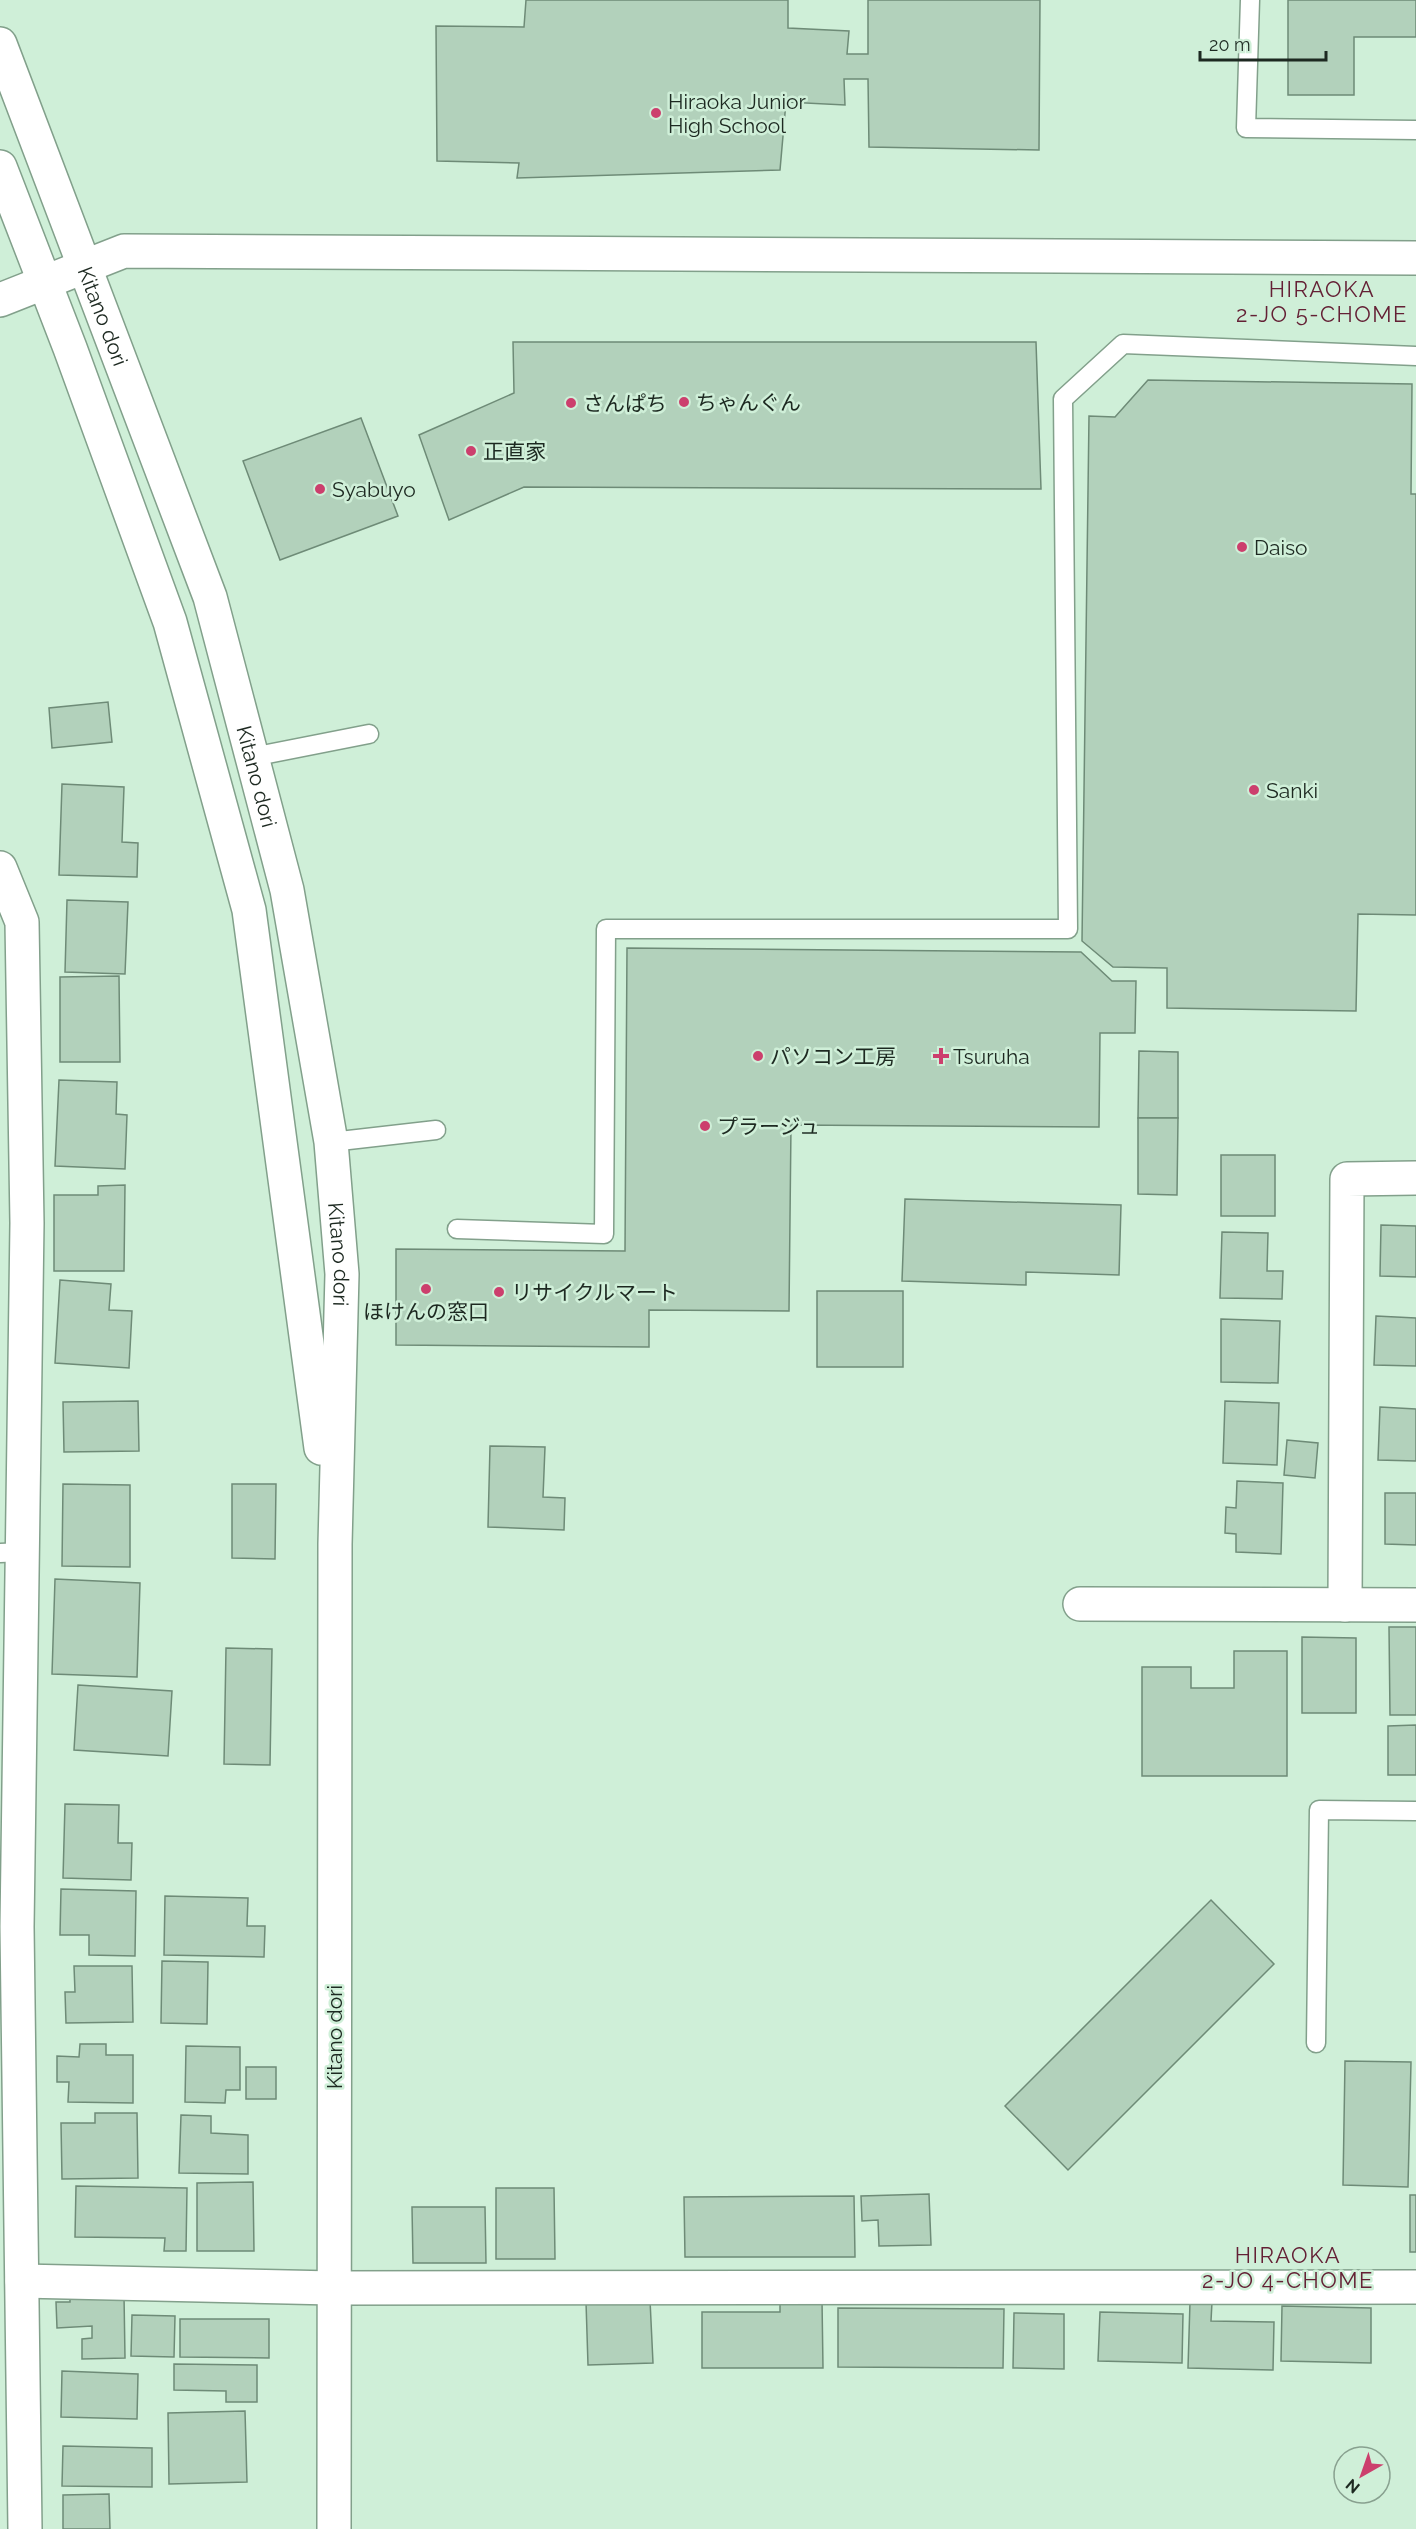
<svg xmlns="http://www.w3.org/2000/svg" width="1416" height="2529" viewBox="0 0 1416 2529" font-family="Raleway,'Noto Sans JP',sans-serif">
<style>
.building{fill:#b2d1bb;stroke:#6e8b77;stroke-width:1.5}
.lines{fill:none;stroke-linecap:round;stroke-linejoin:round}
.service-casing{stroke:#82a08b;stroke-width:21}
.minor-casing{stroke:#82a08b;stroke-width:36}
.tertiary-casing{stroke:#82a08b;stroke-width:36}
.service{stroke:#fff;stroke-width:18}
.minor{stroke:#fff;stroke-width:33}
.tertiary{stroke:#fff;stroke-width:33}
.poi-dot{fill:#cc3f6d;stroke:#cfefd8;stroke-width:2}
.labels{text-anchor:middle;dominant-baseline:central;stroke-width:5;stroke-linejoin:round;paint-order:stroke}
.poi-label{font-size:21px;fill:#1d2921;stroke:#cfefd8;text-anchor:start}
.street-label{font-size:21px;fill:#1d2921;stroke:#cfefd8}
.neighbourhood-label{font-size:22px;letter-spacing:1.5px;fill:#642035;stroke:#cfefd8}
</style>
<rect width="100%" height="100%" fill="#cfefd8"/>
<g class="building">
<polygon points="526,0 788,0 788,28 849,31 847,54 868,54 868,0 1040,0 1039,150 869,147 868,79 844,79 845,105 786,102 780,170 517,178 519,163 437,161 436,26 524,27"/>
<polygon points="1288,0 1416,0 1416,37 1354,37 1354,95 1288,95"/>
<polygon points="513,342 1036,342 1041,489 524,487 449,520 419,435 514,393"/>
<polygon points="1148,380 1412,384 1411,494 1416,494 1416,915 1358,914 1356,1011 1167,1008 1167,968 1113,967 1082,941 1089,416 1115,417"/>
<polygon points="361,418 398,516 280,560 243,461"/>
<polygon points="108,702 112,742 52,748 49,708"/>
<polygon points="62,784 124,787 122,842 138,843 137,877 59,875"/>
<polygon points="67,900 128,902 125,974 65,972"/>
<polygon points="627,948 1081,952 1112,981 1136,981 1135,1033 1100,1033 1099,1127 791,1125 789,1311 649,1310 649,1347 396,1345 396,1249 625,1251"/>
<polygon points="119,976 120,1062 60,1062 60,977"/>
<polygon points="1139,1051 1178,1052 1178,1118 1138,1118"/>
<polygon points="59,1080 117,1082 116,1114 127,1115 125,1169 55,1166"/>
<polygon points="1138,1118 1178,1118 1177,1195 1138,1194"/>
<rect x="1221" y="1155" width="54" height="61"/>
<polygon points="125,1185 124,1271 54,1271 54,1195 98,1195 98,1186"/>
<polygon points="905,1199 1121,1205 1119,1275 1026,1272 1026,1285 902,1281"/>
<polygon points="1381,1225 1416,1226 1416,1277 1380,1276"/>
<polygon points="1222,1232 1268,1233 1267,1271 1283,1271 1282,1299 1220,1298"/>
<polygon points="60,1280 111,1284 109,1310 132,1311 129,1368 55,1363"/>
<rect x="817" y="1291" width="86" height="76"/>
<polygon points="1376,1316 1416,1318 1416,1366 1374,1365"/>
<polygon points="1221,1319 1280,1321 1278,1383 1221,1382"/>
<polygon points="138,1401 139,1451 64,1452 63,1402"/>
<polygon points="1225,1401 1279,1403 1277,1465 1223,1463"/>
<polygon points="1380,1407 1416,1409 1416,1461 1378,1460"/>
<polygon points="1287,1440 1318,1443 1315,1478 1284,1475"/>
<polygon points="490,1446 545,1447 543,1497 565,1498 564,1530 488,1527"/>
<polygon points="1237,1481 1283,1483 1281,1554 1236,1552 1236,1534 1225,1533 1226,1507 1236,1508"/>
<polygon points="63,1484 130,1485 130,1567 62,1566"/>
<polygon points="232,1484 276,1484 275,1559 232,1558"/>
<polygon points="1385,1493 1416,1493 1416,1545 1385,1544"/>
<polygon points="55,1579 140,1583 137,1677 52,1674"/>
<polygon points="1389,1627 1416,1627 1416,1715 1390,1715"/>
<polygon points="1302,1637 1356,1638 1356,1713 1302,1713"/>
<polygon points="226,1648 272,1649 270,1765 224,1764"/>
<polygon points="1234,1651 1287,1651 1287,1776 1142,1776 1142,1667 1191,1667 1191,1688 1234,1688"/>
<polygon points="78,1685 172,1691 168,1756 74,1750"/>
<polygon points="1416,1725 1416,1775 1388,1775 1388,1726"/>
<polygon points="65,1804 119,1805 118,1843 132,1843 131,1880 63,1878"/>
<polygon points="61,1889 136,1891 135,1956 89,1955 89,1935 60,1935"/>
<polygon points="165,1896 248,1898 247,1926 265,1926 264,1957 164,1955"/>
<polygon points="1211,1900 1274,1964 1068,2170 1005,2106"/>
<polygon points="162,1961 208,1962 207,2024 161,2023"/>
<polygon points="74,1966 132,1966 133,2022 66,2023 65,1992 75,1992"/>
<polygon points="80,2044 106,2044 106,2055 133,2055 133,2103 68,2102 69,2082 57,2082 57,2056 79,2057"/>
<polygon points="186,2046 240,2047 240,2090 226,2090 225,2103 185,2102"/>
<polygon points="1345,2061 1411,2062 1408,2187 1343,2185"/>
<rect x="246" y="2067" width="30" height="32"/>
<polygon points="95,2113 137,2113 138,2178 62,2179 61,2123 95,2123"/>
<polygon points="181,2115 211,2116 211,2133 248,2135 248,2174 179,2173"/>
<polygon points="253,2182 254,2251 197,2251 197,2183"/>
<polygon points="76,2186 187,2188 186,2251 164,2251 165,2238 75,2237"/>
<polygon points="496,2188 554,2188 555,2259 496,2259"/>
<polygon points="929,2194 931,2245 879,2246 878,2220 862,2221 861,2196"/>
<rect x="1410" y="2195" width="6" height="57"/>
<polygon points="854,2196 855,2257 685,2257 684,2197"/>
<polygon points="412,2207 485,2207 486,2263 413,2263"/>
<polygon points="124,2295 125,2358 82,2359 82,2339 92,2338 92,2326 57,2328 56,2302 70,2302 70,2296"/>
<polygon points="650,2300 653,2363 588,2365 586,2302"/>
<polygon points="780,2300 822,2300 823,2368 702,2368 702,2312 780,2312"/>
<polygon points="1190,2302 1212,2302 1211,2321 1274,2322 1273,2370 1188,2368"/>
<polygon points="1282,2306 1371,2308 1371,2363 1281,2361"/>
<polygon points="838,2308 1004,2309 1003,2368 838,2367"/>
<polygon points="1100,2312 1183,2314 1182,2363 1098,2361"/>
<polygon points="1014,2313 1064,2314 1064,2369 1013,2368"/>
<polygon points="132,2315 175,2316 174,2357 131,2356"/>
<polygon points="180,2319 269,2319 269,2358 180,2357"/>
<polygon points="174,2364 257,2365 257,2402 226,2402 226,2391 174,2390"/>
<polygon points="62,2371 138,2374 137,2419 61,2417"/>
<polygon points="245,2411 247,2482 169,2484 168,2413"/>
<polygon points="63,2446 152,2448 152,2487 62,2486"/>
<polygon points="109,2494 110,2529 63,2529 63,2495"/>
</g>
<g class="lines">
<defs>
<g id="service">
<polyline points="1250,0 1246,128 1416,130"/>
<polyline points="252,757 369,734"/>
<polyline points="331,1142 436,1130"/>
<polyline points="457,1229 604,1234 606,929 1068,929 1063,399 1123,344 1416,356"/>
<polyline points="0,1553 23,1552"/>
<polyline points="1316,2043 1319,1810 1416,1811"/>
</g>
<g id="minor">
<polyline points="0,868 22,922 27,1223 17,1927 25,2529"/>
<polyline points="1080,1604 1416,1605"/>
<polyline points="1345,1605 1347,1179 1416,1178"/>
<polyline points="22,2281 333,2288 1416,2287"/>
</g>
<g id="tertiary">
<path id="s1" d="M0,44L210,597L287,890L331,1142L342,1274L335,1544L334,2529"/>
<polyline points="0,167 70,348 170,622 249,910 321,1448"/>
<polyline points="0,300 124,251 1416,258"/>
</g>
</defs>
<use href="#service" class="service-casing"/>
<use href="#minor" class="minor-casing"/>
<use href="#tertiary" class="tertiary-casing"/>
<use href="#service" class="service"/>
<use href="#minor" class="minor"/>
<use href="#tertiary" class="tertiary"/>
</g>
<g class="poi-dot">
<circle cx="656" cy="113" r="6"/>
<circle cx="684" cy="402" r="6"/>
<circle cx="571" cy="403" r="6"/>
<circle cx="471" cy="451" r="6"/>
<circle cx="320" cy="489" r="6"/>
<circle cx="1242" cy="547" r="6"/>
<circle cx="1254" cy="790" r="6"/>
<circle cx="758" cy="1056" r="6"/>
<path d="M938 1047h6v6h6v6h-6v6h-6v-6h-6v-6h6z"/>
<circle cx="705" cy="1126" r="6"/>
<circle cx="426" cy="1289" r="6"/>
<circle cx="499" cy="1292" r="6"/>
</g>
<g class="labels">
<g class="poi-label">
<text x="668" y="101">Hiraoka Junior<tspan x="668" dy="24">High School</tspan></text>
<text x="696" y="402">ちゃんぐん</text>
<text x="583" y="403">さんぱち</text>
<text x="483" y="451">正直家</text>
<text x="332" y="489">Syabuyo</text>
<text x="1254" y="547">Daiso</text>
<text x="1266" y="790">Sanki</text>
<text x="770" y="1056">パソコン工房</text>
<text x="953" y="1056">Tsuruha</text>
<text x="717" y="1126">プラージュ</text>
<text x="511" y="1292">リサイクルマート</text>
<text x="426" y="1311" text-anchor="middle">ほけんの窓口</text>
</g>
<g class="street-label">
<text stroke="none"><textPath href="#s1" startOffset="291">Kitano dori</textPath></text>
<text stroke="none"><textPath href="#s1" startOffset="777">Kitano dori</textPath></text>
<text stroke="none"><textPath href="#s1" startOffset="1263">Kitano dori</textPath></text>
<text transform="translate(334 2037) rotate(-90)">Kitano dori</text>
</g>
<g class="neighbourhood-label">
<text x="1322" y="289">HIRAOKA<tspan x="1322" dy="25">2-JO 5-CHOME</tspan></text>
<text x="1288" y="2255">HIRAOKA<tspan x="1288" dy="25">2-JO 4-CHOME</tspan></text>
</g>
</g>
<g transform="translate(1362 2475) rotate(220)"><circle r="28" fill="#cfefd8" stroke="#88a08f" stroke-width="1.5"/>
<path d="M0-4.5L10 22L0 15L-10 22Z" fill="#cc3f6d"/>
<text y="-9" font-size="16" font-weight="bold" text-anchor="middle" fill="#1d2921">N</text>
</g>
<path d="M1200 51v9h126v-9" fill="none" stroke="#1d2921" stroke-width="3"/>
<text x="1209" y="51" font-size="18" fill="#1d2921" stroke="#cfefd8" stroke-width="4.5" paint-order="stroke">20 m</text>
</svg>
